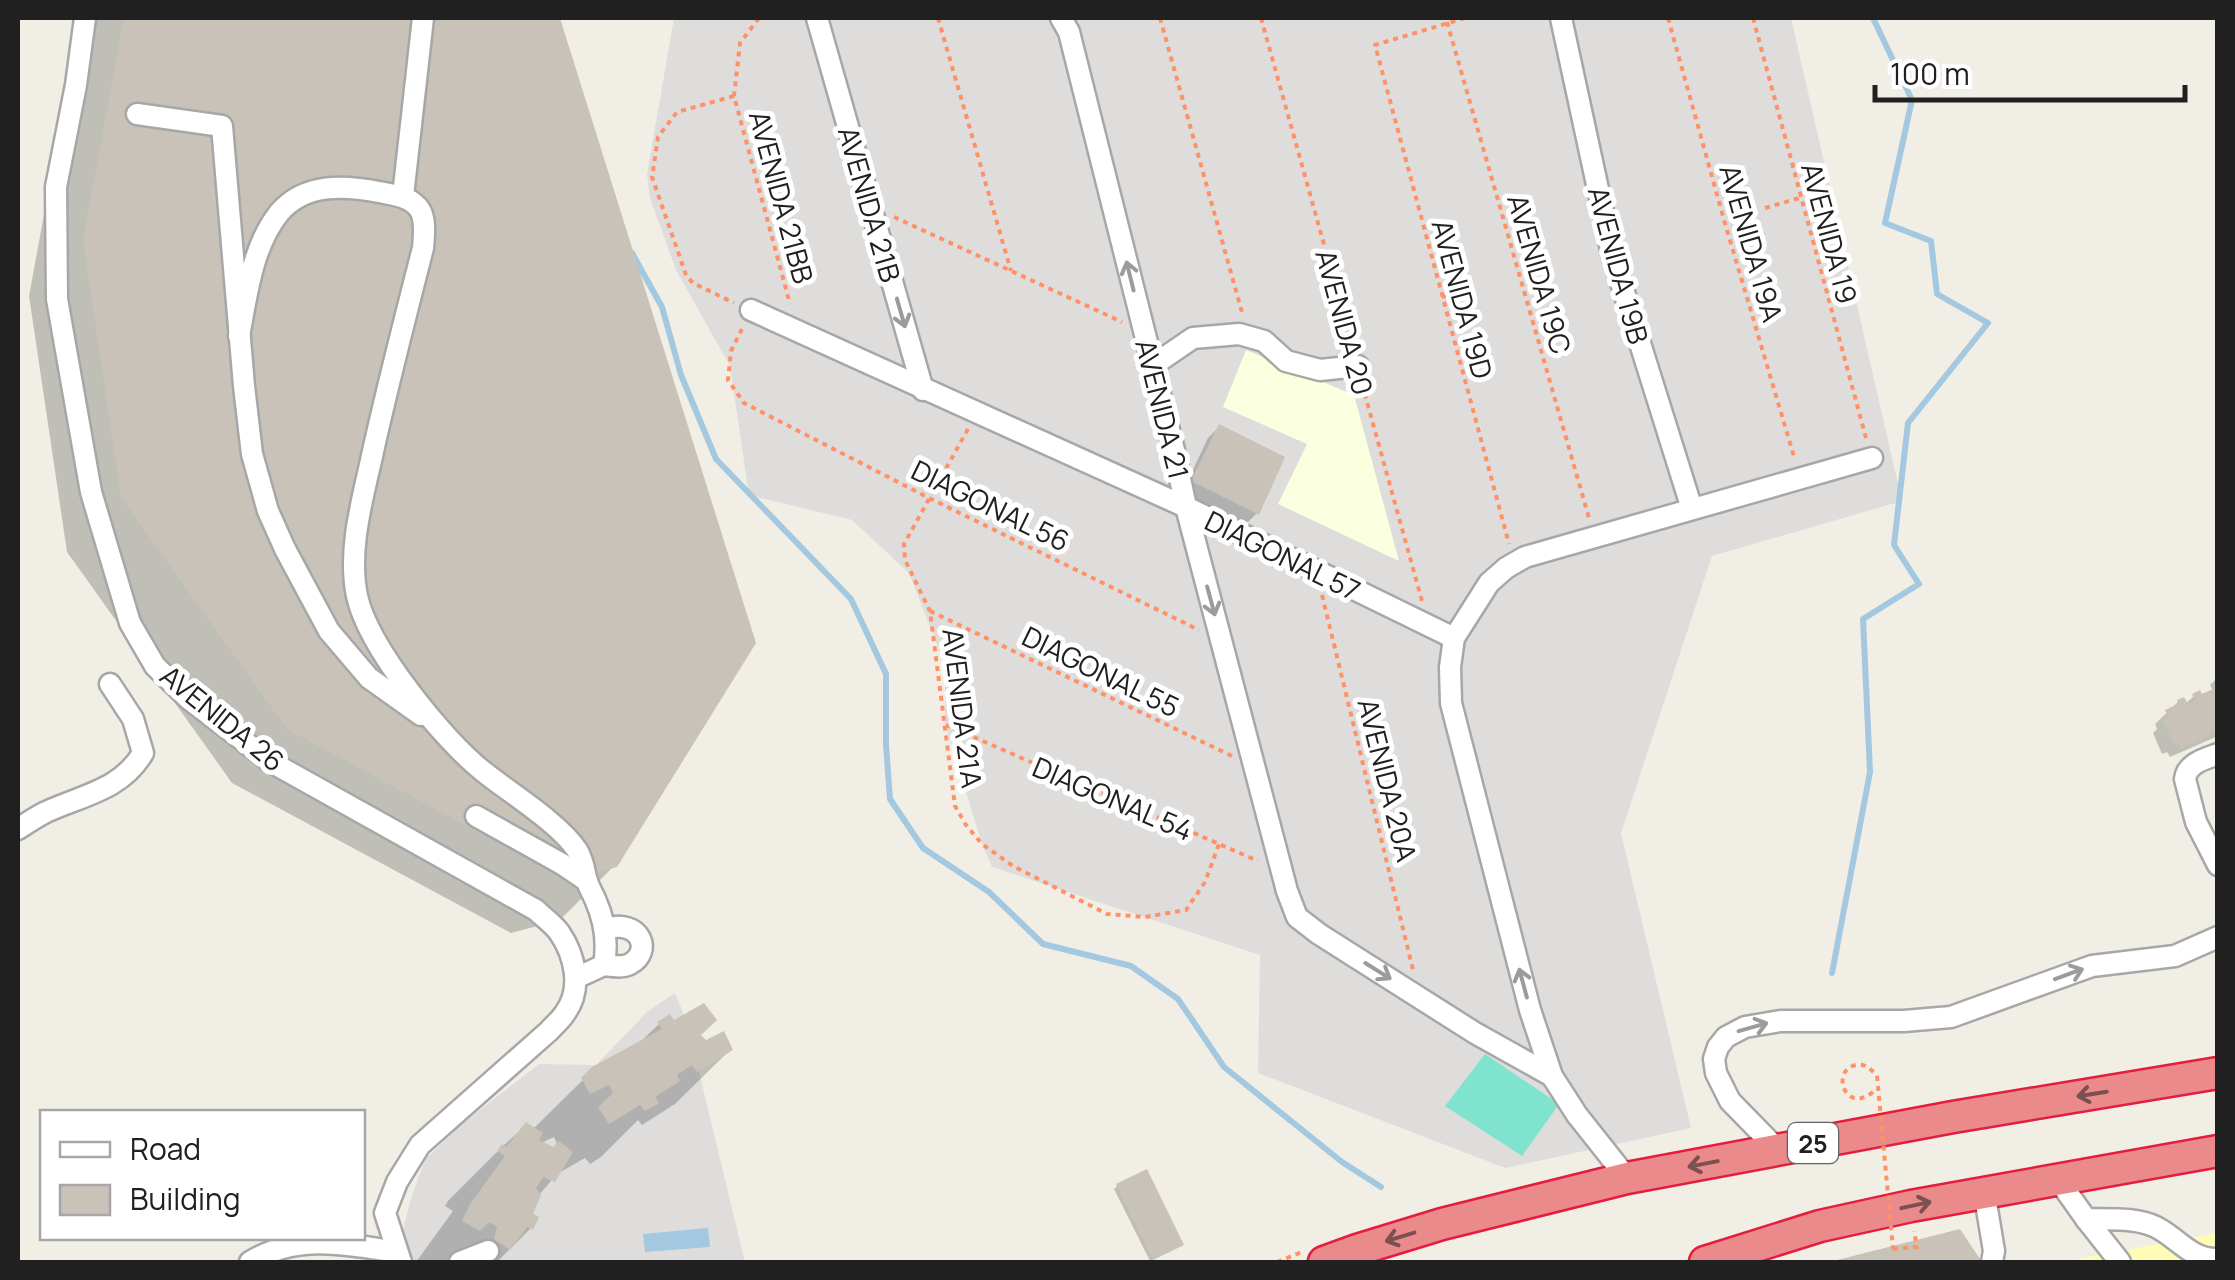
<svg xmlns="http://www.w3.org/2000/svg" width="2235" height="1280" viewBox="0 0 2235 1280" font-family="Manrope,sans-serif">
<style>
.residential{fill:#dedddc}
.education{fill:#faffe0}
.sand{fill:#fffdb5}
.pitch{fill:#80e3ce}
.water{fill:#a4c8e0}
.shadow{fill:#0003;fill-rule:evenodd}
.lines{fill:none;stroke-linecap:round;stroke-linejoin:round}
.stream{stroke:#a4c8e0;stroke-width:6}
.building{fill:#c9c2b8}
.minor-casing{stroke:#a7a7a7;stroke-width:25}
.highway-casing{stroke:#e41d3f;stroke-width:35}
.path{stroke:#ff9168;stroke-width:4;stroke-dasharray:5 5;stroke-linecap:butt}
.minor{stroke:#fff;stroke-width:20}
.highway{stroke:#eb8a8b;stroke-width:30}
.path-bridge{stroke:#ff9168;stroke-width:4;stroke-dasharray:5 5;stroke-linecap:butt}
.oneway{stroke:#9b9b9b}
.oneway2{stroke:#7b5050}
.labels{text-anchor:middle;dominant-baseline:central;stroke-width:10;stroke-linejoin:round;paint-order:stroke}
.shield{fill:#fff;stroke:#636363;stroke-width:2.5}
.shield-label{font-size:25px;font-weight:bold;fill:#202020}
.street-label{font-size:28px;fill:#202020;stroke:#fff}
</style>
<rect width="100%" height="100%" fill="#f1efe5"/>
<g class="residential">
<polygon points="674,18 1791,18 1902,501 1712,556 1621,833 1691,1128 1505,1168 1258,1073 1260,955 992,867 982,844 945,724 945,665 909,573 852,520 749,495 730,366 676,270 650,198 647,174"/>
<polygon points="675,993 687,1022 745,1262 407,1262 402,1234 411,1198 425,1160 458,1127 539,1064 596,1065 647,1012"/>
</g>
<polygon class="education" points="1246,350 1354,395 1399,561 1278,504 1307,444 1223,407"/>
<polygon class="sand" points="2217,1233 2217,1262 2062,1262"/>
<polygon class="pitch" points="1485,1054 1559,1104 1522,1156 1445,1106"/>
<polygon class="water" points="708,1228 710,1247 645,1252 643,1234"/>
<g class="shadow">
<polygon points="80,18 557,18 754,643 615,865 560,920 511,933 232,783 67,552 29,296"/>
<polygon points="1219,427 1257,513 1245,525 1182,493 1208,438"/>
<polygon points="2218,677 2218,736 2170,757 2167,752 2162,754 2153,733 2157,729 2155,724 2178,702 2185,704 2194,696 2201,697 2213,691 2210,685"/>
<path d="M659,1024L698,1035L705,1043L730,1050L675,1104L642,1125L638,1120L601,1157L590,1164L585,1158L557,1174L539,1195L530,1215L531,1228L497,1262H416L453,1211L445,1206L448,1201L502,1147L526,1125L533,1129L594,1069L637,1045ZM554,1137L558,1146L553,1150L541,1143Z"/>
<polygon points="1117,1186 1178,1247 1150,1261 1114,1189"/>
<polygon points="1959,1232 1979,1262 1838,1262"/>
</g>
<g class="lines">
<g class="stream">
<polyline points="632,253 662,307 681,375 716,459 851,599 886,674 886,745 890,799 923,848 989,892 1043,944 1131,966 1178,999 1224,1067 1342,1162 1381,1187"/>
<polyline points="1832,973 1870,772 1863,619 1919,584 1894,545 1908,423 1988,323 1937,294 1931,241 1885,223 1912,100 1873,18"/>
</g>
</g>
<g class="building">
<polygon points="124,18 560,18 756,643 617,867 567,880 287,729 121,497 83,240"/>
<polygon points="1219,424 1285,457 1259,515 1191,481"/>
<polygon points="2215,688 2218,692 2218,732 2182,748 2179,742 2174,744 2163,720 2168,717 2165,710 2178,704 2177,700 2184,697 2188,704 2195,701 2192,694 2200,690 2202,694"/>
<polygon points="704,1003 717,1020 701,1035 706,1040 724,1031 733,1050 697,1072 692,1065 677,1075 680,1081 655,1097 659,1103 645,1111 640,1105 609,1124 598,1107 613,1093 609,1085 590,1094 581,1078 592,1067 662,1029 657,1022 670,1014 674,1020"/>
<polygon points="526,1122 543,1133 539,1140 553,1147 559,1141 573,1152 555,1182 543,1177 536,1188 541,1195 533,1214 539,1217 533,1230 527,1227 510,1250 494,1239 497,1227 489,1222 480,1231 462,1221 470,1204 505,1156 497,1151 502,1144 506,1147"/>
<polygon points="1147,1169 1184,1245 1153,1260 1116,1184"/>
<polygon points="1960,1229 1982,1262 1834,1262 1833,1261"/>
</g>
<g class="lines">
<defs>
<g id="minor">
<path d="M85,18L76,85L56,187L57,299L91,492L130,623L155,666L189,699L271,762L536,910C543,917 553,924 559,932C575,955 583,989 565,1013C561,1020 554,1025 549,1031L420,1145L397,1182L385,1213L401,1262"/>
<polyline points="817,18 923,390"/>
<polyline points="1061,18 1069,32 1174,450 1186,507 1287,891 1297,917 1319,934 1475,1033 1552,1076"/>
<polyline points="1561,18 1612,254 1692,509"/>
<polyline points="137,114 222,126 244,386 252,454 268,511 285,549 329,631 369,678 421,715"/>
<polyline points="403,196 423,18"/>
<polyline points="751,310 1186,507 1454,638"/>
<path d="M239,336C247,295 252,247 279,213C304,183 344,185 379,192C393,195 411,196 420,210C426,220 424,236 423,248C406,314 389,380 374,447C364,494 347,548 357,596C368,647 443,740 484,772C510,793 559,823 577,850C583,860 584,868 586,878C588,886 592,892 595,899C605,921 608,942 604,965L576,978"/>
<polyline points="1152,366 1193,338 1239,334 1264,341 1286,361 1320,370 1358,366"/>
<path d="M2218,754C2205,759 2187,763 2185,779L2196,822L2218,865"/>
<polyline points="476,816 562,864 587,881"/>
<path d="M18,829C27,823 36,817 46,812C83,795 121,790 143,753L133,719L110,684"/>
<path d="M604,965C612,966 623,968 630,964C653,952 641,918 605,929"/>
<polyline points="1778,1150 1730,1101 1716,1073 1714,1059 1718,1047 1726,1037 1745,1027 1780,1021 1904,1021 1951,1017 2092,966 2175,956 2218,937"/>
<polyline points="1627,1178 1577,1115 1552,1076 1530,1010 1451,703 1450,667 1454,638 1489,583 1506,568 1525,557 1872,458"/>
<polyline points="2057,1178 2086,1219 2120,1262"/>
<polyline points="1984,1191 1994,1251 1992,1262"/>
<path d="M2086,1219C2109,1220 2135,1217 2156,1227C2178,1238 2191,1260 2218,1259"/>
<path d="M250,1262C297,1233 346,1244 397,1252"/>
<polyline points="460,1262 488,1251"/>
</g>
<g id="highway">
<polyline points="1324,1262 1357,1250 1442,1224 1627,1178 1953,1117 2218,1073"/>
<polyline points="1705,1262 1820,1226 1911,1206 2218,1151"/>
</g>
</defs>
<use href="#minor" class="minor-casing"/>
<use href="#highway" class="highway-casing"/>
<g class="path">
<polyline points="759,18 740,43 734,96 790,304"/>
<polyline points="938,18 1011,271"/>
<polyline points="1160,18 1243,316"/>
<polyline points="1261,18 1352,345"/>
<polyline points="1465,18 1375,45 1509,544"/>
<polyline points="1668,18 1724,220 1795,460"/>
<polyline points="1753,18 1866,438"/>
<polyline points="1447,22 1589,518"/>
<polyline points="734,96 677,112 658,137 652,177 686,275 693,283 734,303"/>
<polyline points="1765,208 1799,198"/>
<polyline points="894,217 1122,322"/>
<polyline points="1442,297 1459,292"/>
<polyline points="742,329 731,351 728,380 744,403 929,498 1199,630"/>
<polyline points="1362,384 1422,601"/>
<polyline points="968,429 904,544 905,560 930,611 955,806 966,825 982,844 1013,866 1107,914 1145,917 1186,910 1205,882 1219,844"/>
<polyline points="1322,595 1413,970"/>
<polyline points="930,611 1232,756"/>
<polyline points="946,725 1258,861"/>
<path d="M1873,1092C1845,1115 1830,1070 1856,1065C1865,1063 1871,1069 1877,1076"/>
<polyline points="1893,1249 1917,1247 1914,1231"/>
<polyline points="1277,1262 1302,1252"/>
</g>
<use href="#minor" class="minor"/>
<use href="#highway" class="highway"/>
<polyline class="path-bridge" points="1877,1076 1893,1249"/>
</g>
<defs><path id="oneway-shaft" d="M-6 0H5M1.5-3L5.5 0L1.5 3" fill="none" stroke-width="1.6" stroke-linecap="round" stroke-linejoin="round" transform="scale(2.5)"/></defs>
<g class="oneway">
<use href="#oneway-shaft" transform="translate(1130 276) rotate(-104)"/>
<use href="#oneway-shaft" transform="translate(901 313) rotate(74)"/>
<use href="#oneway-shaft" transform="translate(1211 601) rotate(75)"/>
<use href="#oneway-shaft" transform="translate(1378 971) rotate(32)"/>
<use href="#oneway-shaft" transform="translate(2069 974) rotate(-20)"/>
<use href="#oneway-shaft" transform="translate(1523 983) rotate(-105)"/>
<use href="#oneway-shaft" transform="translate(1753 1027) rotate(-16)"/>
</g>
<g class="oneway2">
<use href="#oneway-shaft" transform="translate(2092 1094) rotate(171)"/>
<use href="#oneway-shaft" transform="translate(1703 1164) rotate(169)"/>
<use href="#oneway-shaft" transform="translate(1916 1205) rotate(-12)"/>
<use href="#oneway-shaft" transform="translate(1400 1237) rotate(163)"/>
</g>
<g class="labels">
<rect class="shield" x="1788" y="1123" width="50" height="40" rx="8"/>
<g class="shield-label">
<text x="1813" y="1143">25</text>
</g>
<g class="street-label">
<text transform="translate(782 197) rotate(75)">AVENIDA 21BB</text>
<text transform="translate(870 204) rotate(74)">AVENIDA 21B</text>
<text transform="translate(1830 233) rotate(75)">AVENIDA 19</text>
<text transform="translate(1752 243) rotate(74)">AVENIDA 19A</text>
<text transform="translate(1619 265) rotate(75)">AVENIDA 19B</text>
<text transform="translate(1540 274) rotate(74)">AVENIDA 19C</text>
<text transform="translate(1463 299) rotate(75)">AVENIDA 19D</text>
<text transform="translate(1345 322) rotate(75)">AVENIDA 20</text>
<text transform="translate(1163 409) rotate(76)">AVENIDA 21</text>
<text transform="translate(991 505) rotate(26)">DIAGONAL 56</text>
<text transform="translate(1283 555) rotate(26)">DIAGONAL 57</text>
<text transform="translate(1101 671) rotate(26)">DIAGONAL 55</text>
<text transform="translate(963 708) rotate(83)">AVENIDA 21A</text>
<text transform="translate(223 718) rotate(39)">AVENIDA 26</text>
<text transform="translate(1388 780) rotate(76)">AVENIDA 20A</text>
<text transform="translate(1113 798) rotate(23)">DIAGONAL 54</text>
</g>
</g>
<rect width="2235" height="1280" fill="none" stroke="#202020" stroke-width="40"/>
<rect x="40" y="1110" width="325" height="130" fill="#ffffff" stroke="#a6a6a6" stroke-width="2.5"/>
<rect x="60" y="1142" width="50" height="15" fill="#ffffff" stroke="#a6a6a6" stroke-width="2.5"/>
<text x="130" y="1160" font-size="30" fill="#202020">Road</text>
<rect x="60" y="1185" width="50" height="30" fill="#c9c2b8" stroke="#a6a6a6" stroke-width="2.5"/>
<text x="130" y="1210" font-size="30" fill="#202020">Building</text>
<path d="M1875 85v15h310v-15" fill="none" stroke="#202020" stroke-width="5"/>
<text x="1890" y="85" font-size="30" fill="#202020" stroke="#ffffff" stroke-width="8" paint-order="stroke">100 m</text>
</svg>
